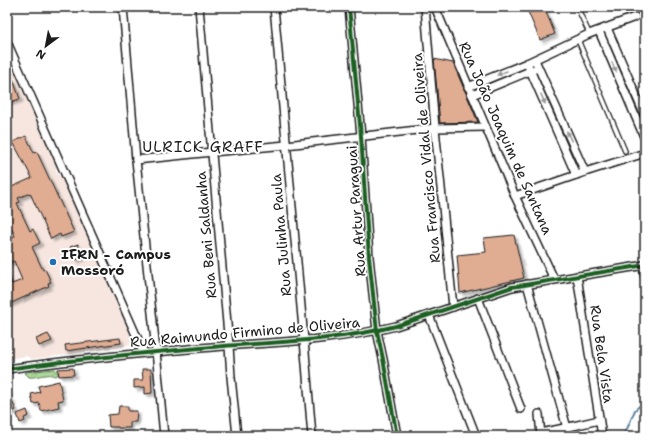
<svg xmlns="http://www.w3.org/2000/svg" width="652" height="443" viewBox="0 0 652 443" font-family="'Shantell Sans',sans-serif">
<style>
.built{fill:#f6e6df}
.forest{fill:url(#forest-crowns);stroke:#647a5a}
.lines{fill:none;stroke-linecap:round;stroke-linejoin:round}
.stream{stroke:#62869c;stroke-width:2}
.building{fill:#e0ad93;stroke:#1c1c1c;filter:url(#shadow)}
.service-casing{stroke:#1c1c1c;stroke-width:6}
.minor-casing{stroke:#1c1c1c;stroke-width:10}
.service{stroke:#fff;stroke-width:3.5}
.minor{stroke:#fff;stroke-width:7}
.cycleway-casing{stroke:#fff;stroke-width:6}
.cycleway{stroke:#1b5e20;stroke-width:4}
.oneway{fill:#999}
.poi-dot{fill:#1f6fb2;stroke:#fff;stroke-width:1.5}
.labels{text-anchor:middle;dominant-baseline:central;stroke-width:4;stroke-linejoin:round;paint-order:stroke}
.street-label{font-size:14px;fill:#1c1c1c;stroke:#fff}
.poi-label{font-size:14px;font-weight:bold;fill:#1c1c1c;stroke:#fff;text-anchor:start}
.neighbourhood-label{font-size:15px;letter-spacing:1px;fill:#1c1c1c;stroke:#fff}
</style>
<defs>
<pattern id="forest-crowns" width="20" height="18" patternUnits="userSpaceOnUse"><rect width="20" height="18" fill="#abd998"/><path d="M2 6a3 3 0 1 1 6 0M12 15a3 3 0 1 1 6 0" fill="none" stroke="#93ba82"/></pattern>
<filter id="shadow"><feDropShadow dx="3" dy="3" stdDeviation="1" flood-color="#0004"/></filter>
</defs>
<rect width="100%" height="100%" fill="#fff"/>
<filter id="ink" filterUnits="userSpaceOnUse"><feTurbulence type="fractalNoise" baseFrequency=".025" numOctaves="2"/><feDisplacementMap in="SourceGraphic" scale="8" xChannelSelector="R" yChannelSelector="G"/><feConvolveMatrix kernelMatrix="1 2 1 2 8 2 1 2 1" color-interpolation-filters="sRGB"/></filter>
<g filter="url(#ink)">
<polygon class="built" points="7,52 57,163 56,172 66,183 134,341 132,345 65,355 32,359 27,356 7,359"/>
<path class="forest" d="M55,369L59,374L55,376C52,375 49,374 46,375C40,375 35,378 29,377L25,373L26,372Z"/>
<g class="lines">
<polyline class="stream" points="624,436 635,410 645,401"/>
</g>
<g class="building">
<polygon points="526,7 544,7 555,34 540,40"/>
<polygon points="434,59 453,63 464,89 465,91 478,122 440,123"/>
<polygon points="13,79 20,99 7,103 7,81"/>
<polygon points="26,136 34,153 37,152 74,232 61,237 60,234 51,239 30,193 18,198 20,202 17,203 30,231 33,229 40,243 32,247 43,270 45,269 51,282 48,283 49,286 7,305 7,273 12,284 22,280 14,261 7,264 7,239 15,236 7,218 7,189 32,178 13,142"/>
<polygon points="514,235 524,278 460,293 457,255 486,252 484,238"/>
<polygon points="78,244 83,257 76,260 70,247"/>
<polygon points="48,334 52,341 39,346 36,339"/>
<polygon points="120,338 121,343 66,351 65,345"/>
<polygon points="73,368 74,375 59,376 58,369"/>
<polygon points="142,369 151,369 152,393 145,394 145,387 134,388 134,380 143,380"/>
<polygon points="59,381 63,400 58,401 59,407 41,411 39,403 33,404 31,394 40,392 38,386"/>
<polygon points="7,390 16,410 7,414"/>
<polygon points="119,406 128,406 128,411 137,411 136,422 130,422 130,428 118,428 118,427 109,427 108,415 118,414"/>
<polygon points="27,410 29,416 24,418 25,421 20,423 17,414"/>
</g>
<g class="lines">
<defs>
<g id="service">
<polyline points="577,7 589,33"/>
<polyline points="578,40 625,151"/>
</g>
<g id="minor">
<polyline points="123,7 136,160 156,351 164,436"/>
<polyline points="199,7 229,346 231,377 237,436"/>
<polyline points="274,7 304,340 312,436"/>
<polyline points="349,7 361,136 369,257 377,331 383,359 397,436"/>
<polyline points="425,7 435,128 453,307"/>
<polyline points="435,7 515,196 554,279"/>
<polyline points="607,28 645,116"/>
<polyline points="599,31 645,139"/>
<polyline points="7,42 144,353"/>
<polyline points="535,60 585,172"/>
<polyline points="527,63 576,175"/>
<polyline points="468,87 527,63 589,34 635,17"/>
<polyline points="472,95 535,69"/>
<polyline points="136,160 212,152 286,145 435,128 485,127"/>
<polyline points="515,196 585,172 645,153"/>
<polyline points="643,265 645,277"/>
<polyline points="577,276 602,436"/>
<polyline points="527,284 567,428"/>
<polyline points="478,298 521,409"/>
<polyline points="429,315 476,436"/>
<path d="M7,369C79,359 151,352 224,346C281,342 340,340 396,326L512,287L645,265"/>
<polyline points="539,414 541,436"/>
<polyline points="541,433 569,427 599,420"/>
</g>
</defs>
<use href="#service" class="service-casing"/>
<use href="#minor" class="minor-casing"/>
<use href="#service" class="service"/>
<use href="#minor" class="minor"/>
<defs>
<g id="cycleway">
<polyline points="349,7 361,136 369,257 377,331 383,359 397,436"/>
<path d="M7,369C79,359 151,352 224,346C281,342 340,340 396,326L512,287L645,265"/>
</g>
</defs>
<use href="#cycleway" class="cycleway-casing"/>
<use href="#cycleway" class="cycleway"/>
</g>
<defs><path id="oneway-solid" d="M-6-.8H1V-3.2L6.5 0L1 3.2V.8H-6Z"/></defs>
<g class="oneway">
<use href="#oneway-solid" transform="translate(614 67) rotate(67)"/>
<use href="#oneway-solid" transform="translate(502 73) rotate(158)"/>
<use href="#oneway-solid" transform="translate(543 99) rotate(67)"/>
<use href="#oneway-solid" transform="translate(569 136) rotate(-114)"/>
</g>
</g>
<circle class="poi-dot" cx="53" cy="262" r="4"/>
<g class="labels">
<g class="street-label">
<text transform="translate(506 138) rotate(66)">Rua João Joaquim de Santana</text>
<text transform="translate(426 158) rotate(-95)">Rua Francisco Vidal de Oliveira</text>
<text transform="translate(356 211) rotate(-94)">Rua Artur Paraguai</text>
<text transform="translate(206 235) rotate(-95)">Rua Beni Saldanha</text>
<text transform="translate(281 235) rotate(-95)">Rua Julinha Paula</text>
<text transform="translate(245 332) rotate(-5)">Rua Raimundo Firmino de Oliveira</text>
<text transform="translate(602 354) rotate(82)">Rua Bela Vista</text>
</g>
<g class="poi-label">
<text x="61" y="254">IFRN - Campus<tspan x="61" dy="16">Mossoró</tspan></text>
</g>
<g class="neighbourhood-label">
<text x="203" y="147">ULRICK GRAFF</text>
</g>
</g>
<rect width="652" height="443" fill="none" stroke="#fff" stroke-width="24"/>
<rect x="12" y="12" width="628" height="419" fill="none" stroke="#1c1c1c" stroke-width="1.5" filter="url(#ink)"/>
<g transform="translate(46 46) rotate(212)" stroke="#ffffff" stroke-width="3" paint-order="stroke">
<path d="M0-3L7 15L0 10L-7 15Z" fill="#1c1c1c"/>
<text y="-6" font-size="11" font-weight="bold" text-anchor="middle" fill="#1c1c1c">N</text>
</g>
</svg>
